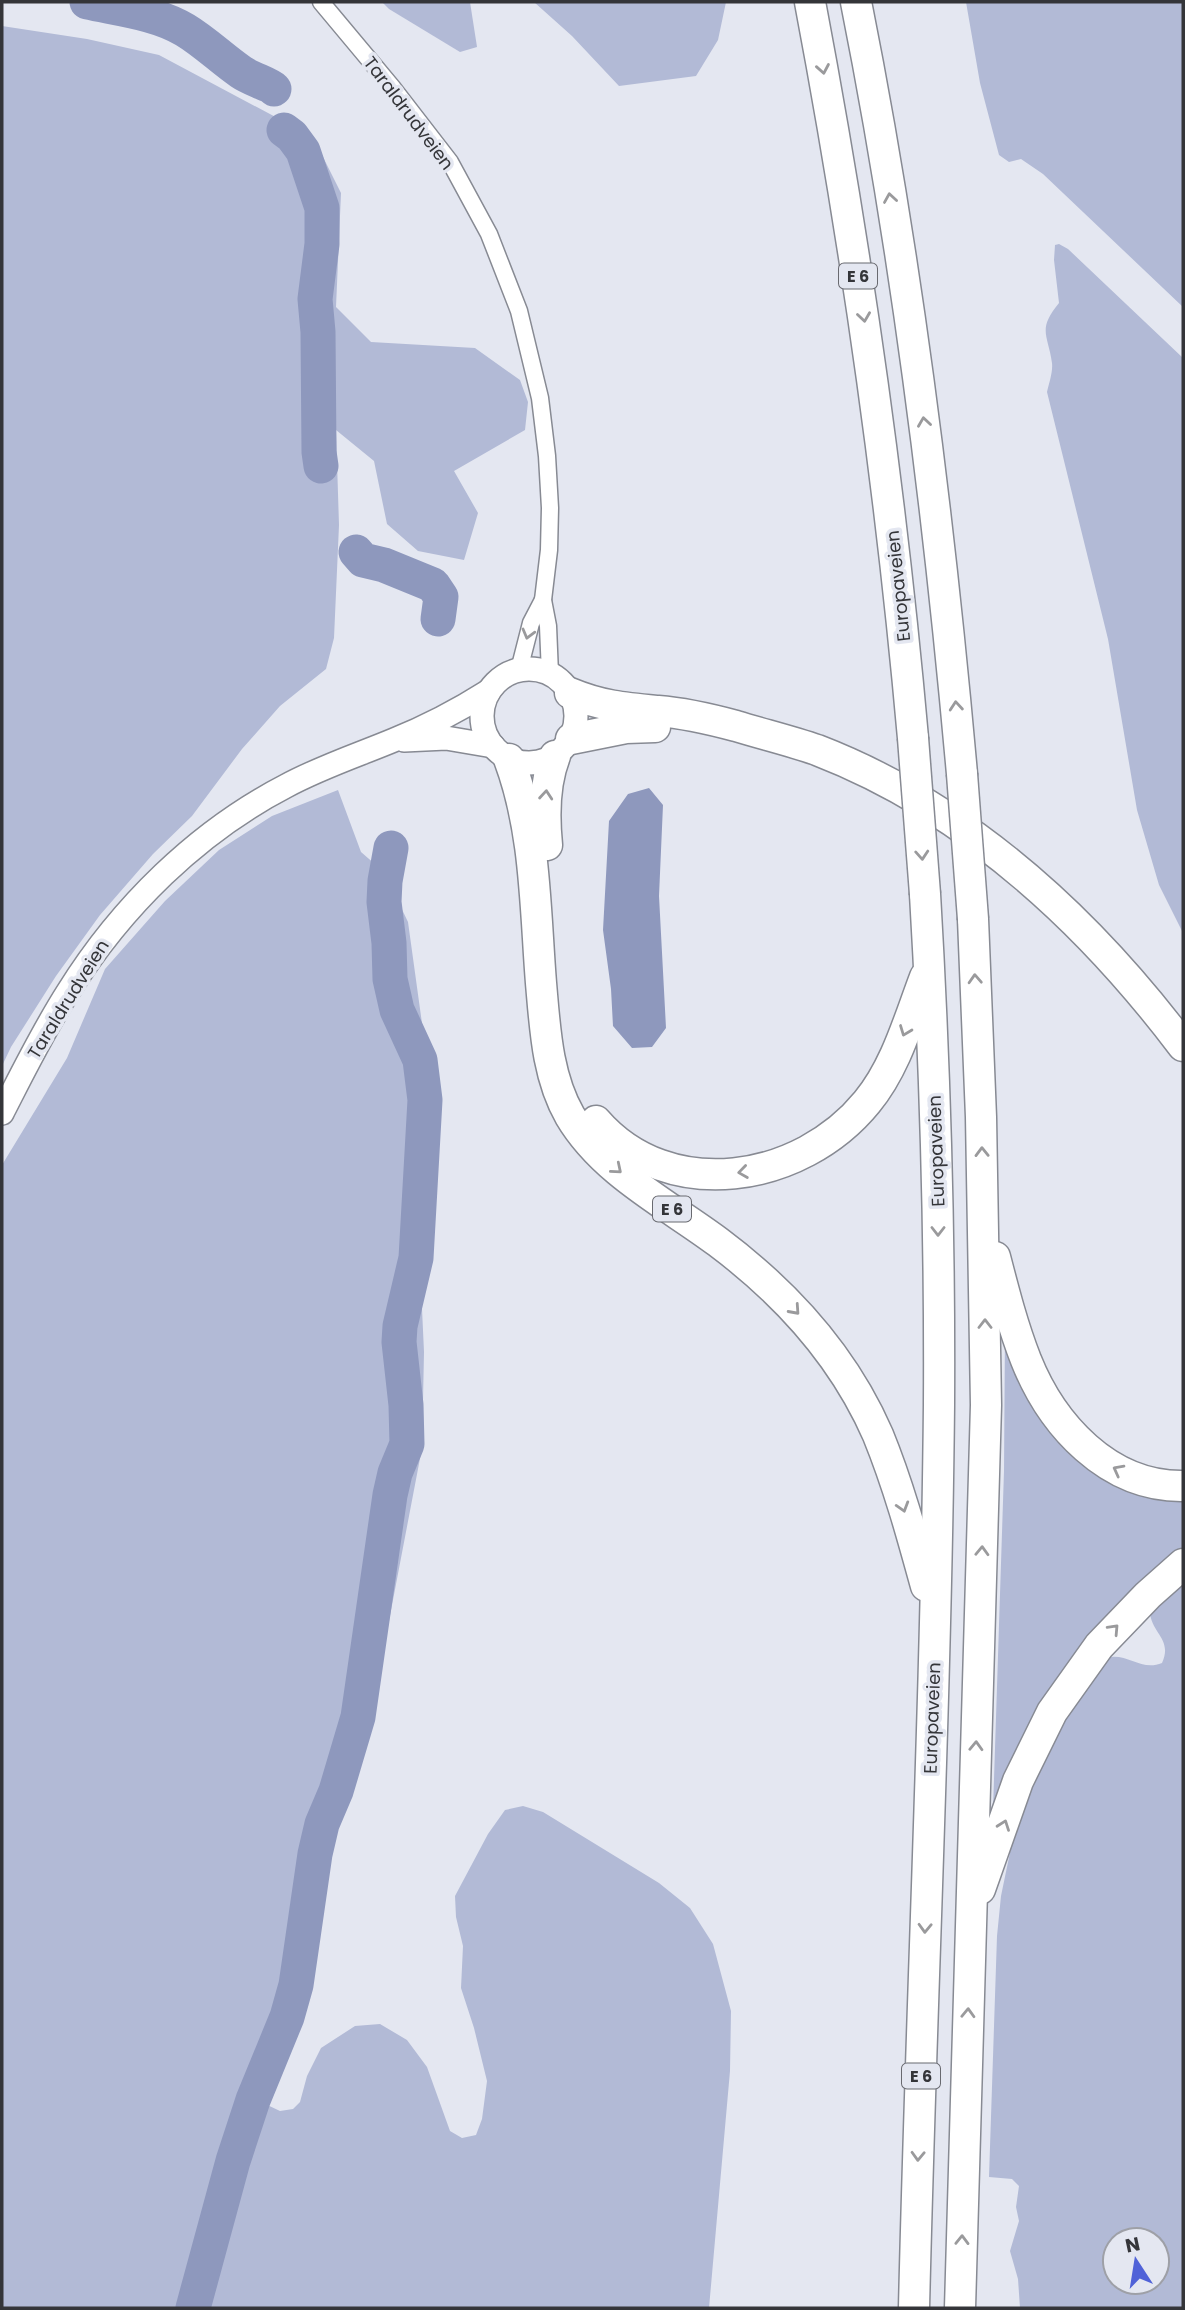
<svg xmlns="http://www.w3.org/2000/svg" width="1185" height="2310" viewBox="0 0 1185 2310" font-family="Poppins,sans-serif">
<style>
.green{fill:#b2bad6;fill-rule:evenodd}
.water{fill:#8e98bd}
.lines{fill:none;stroke-linecap:round;stroke-linejoin:round}
.river{stroke:#8e98bd;stroke-width:35}
.minor-casing{stroke:#878a93;stroke-width:19}
.secondary-casing{stroke:#878a93;stroke-width:26}
.motorway-casing{stroke:#878a93;stroke-width:33}
.minor{stroke:#fff;stroke-width:16}
.secondary{stroke:#fff;stroke-width:23}
.motorway{stroke:#fff;stroke-width:30}
.motorway-bridge-casing{stroke:#878a93;stroke-width:33;stroke-linecap:butt}
.motorway-bridge{stroke:#fff;stroke-width:30}
.oneway{stroke:#9a9a9c}
.labels{text-anchor:middle;dominant-baseline:central;stroke-width:7;stroke-linejoin:round;paint-order:stroke}
.shield{fill:#e4e7f1;stroke:#696a70;stroke-width:2}
.shield-label{font-size:16px;font-weight:bold;fill:#343539}
.street-label{font-size:18px;fill:#343539;stroke:#e4e7f1}
</style>
<rect width="100%" height="100%" fill="#e4e7f1"/>
<g class="green">
<polygon points="382,2 470,2 477,47 460,52 389,9"/>
<polygon points="534,2 726,2 718,40 696,76 619,86 572,36"/>
<polygon points="966,2 1183,2 1183,307 1043,174 1021,159 1009,162 999,155 980,83"/>
<polygon points="2,26 87,39 159,55 313,137 341,193 336,307 371,342 475,348 520,380 528,402 525,430 454,471 478,513 464,560 418,551 387,524 374,461 336,430 339,525 334,638 326,669 280,706 242,749 192,816 153,854 100,915 56,976 11,1047 2,1066"/>
<path d="M1059,244L1068,249L1183,358V933L1159,885L1137,810L1108,639L1047,392C1049,383 1053,372 1052,363C1048,334 1037,330 1059,303L1054,260L1055,245Z"/>
<polygon points="338,790 361,852 384,872 408,922 429,1074 431,1176 421,1287 424,1352 422,1448 384,1647 343,1796 300,1979 285,2034 261,2102 280,2111 293,2109 300,2102 307,2076 321,2048 355,2026 380,2024 407,2040 427,2067 450,2131 462,2138 476,2135 482,2119 487,2081 474,2028 461,1988 463,1946 456,1917 455,1896 488,1834 505,1810 523,1806 543,1812 659,1883 690,1908 713,1944 731,2011 730,2071 709,2308 2,2308 2,1165 67,1058 105,969 165,901 219,850 272,816"/>
<polygon points="1005,1329 1047,1416 1183,1494 1183,1553 1116,1616 993,1810 1004,1471"/>
<path d="M1183,1581V2308H1020L1018,2279L1010,2251L1019,2221L1016,2207L1019,2186L1012,2179L989,2177L997,1936L1001,1896L1014,1833L1049,1739L1106,1658C1127,1652 1141,1672 1162,1663C1173,1639 1151,1633 1150,1612ZM1115,2240H1157V2282H1115Z"/>
</g>
<polygon class="water" points="649,788 663,805 659,896 666,1028 652,1047 632,1048 613,1026 611,989 603,930 609,821 628,794"/>
<g class="lines">
<g class="river">
<path d="M87,2C119,9 157,13 185,30C205,42 222,59 241,72C251,79 269,84 274,89"/>
<polyline points="284,130 292,136 303,151 322,208 322,244 315,299 318,332 319,452 321,466"/>
<polyline points="356,552 363,560 384,565 433,585 441,597 438,619"/>
<polyline points="193,2308 233,2161 253,2100 287,2017 296,1985 315,1854 322,1824 336,1791 358,1717 390,1495 395,1473 407,1444 406,1405 399,1342 400,1326 416,1258 425,1100 420,1060 397,1010 390,979 389,943 384,902 385,881 391,848"/>
</g>
<defs>
<g id="minor">
<polyline points="321,2 392,87 450,162 489,234 519,311 540,398 547,456 550,508 549,550 543,600 548,626 550,674"/>
<polyline points="519,670 531,623 543,600"/>
</g>
<g id="secondary">
<circle cx="529" cy="716" r="47"/>
<polyline points="404,740 446,738 493,746"/>
<path d="M2,1113C23,1072 43,1031 68,992C121,907 197,832 286,786C321,767 358,755 394,740C427,727 459,710 489,691"/>
</g>
<g id="motorway">
<path d="M810,2C856,245 891,491 913,738"/>
<path d="M856,2C907,257 939,515 962,774"/>
<path d="M570,693C601,706 625,708 658,711C684,713 710,719 736,726C762,734 791,741 817,750C967,808 1087,919 1183,1046"/>
<polyline points="571,739 626,728 655,727"/>
<path d="M509,759C536,831 535,908 541,983C545,1028 547,1076 570,1116C603,1172 667,1204 718,1242C786,1293 844,1357 878,1435C898,1484 912,1535 926,1586"/>
<path d="M547,845C544,815 544,784 555,756"/>
<path d="M596,1121C669,1205 801,1183 867,1102C896,1067 909,1019 925,977"/>
<path d="M995,1257C1004,1292 1013,1327 1026,1360C1052,1425 1108,1487 1183,1486"/>
<polyline points="980,1889 1018,1781 1052,1712 1099,1646 1148,1595 1183,1564"/>
<path d="M914,2308C921,2007 936,1706 939,1405C940,1235 935,1064 925,894"/>
<polyline points="960,2308 986,1405 981,1117 973,919"/>
</g>
</defs>
<use href="#minor" class="minor-casing"/>
<use href="#secondary" class="secondary-casing"/>
<use href="#motorway" class="motorway-casing"/>
<use href="#minor" class="minor"/>
<use href="#secondary" class="secondary"/>
<use href="#motorway" class="motorway"/>
<defs>
<g id="motorway-bridge">
<polyline points="913,738 925,894"/>
<polyline points="962,774 973,919"/>
</g>
</defs>
<use href="#motorway-bridge" class="motorway-bridge-casing"/>
<use href="#motorway-bridge" class="motorway-bridge"/>
</g>
<defs><path id="oneway-chevron" d="M-2-3.5L2.5 0L-2 3.5" fill="none" stroke-width="1.6" stroke-linecap="round" stroke-linejoin="round" transform="scale(1.75)"/></defs>
<g class="oneway">
<use href="#oneway-chevron" transform="translate(823 69) rotate(80)"/>
<use href="#oneway-chevron" transform="translate(890 198) rotate(-99)"/>
<use href="#oneway-chevron" transform="translate(864 317) rotate(82)"/>
<use href="#oneway-chevron" transform="translate(924 422) rotate(-98)"/>
<use href="#oneway-chevron" transform="translate(528 634) rotate(105)"/>
<use href="#oneway-chevron" transform="translate(956 706) rotate(-95)"/>
<use href="#oneway-chevron" transform="translate(546 795) rotate(-85)"/>
<use href="#oneway-chevron" transform="translate(922 855) rotate(86)"/>
<use href="#oneway-chevron" transform="translate(975 979) rotate(-93)"/>
<use href="#oneway-chevron" transform="translate(905 1031) rotate(111)"/>
<use href="#oneway-chevron" transform="translate(982 1152) rotate(-91)"/>
<use href="#oneway-chevron" transform="translate(617 1169) rotate(40)"/>
<use href="#oneway-chevron" transform="translate(743 1172) rotate(172)"/>
<use href="#oneway-chevron" transform="translate(938 1231) rotate(90)"/>
<use href="#oneway-chevron" transform="translate(795 1310) rotate(48)"/>
<use href="#oneway-chevron" transform="translate(985 1324) rotate(-90)"/>
<use href="#oneway-chevron" transform="translate(1118 1470) rotate(-152)"/>
<use href="#oneway-chevron" transform="translate(903 1507) rotate(73)"/>
<use href="#oneway-chevron" transform="translate(982 1551) rotate(-88)"/>
<use href="#oneway-chevron" transform="translate(1114 1629) rotate(-47)"/>
<use href="#oneway-chevron" transform="translate(976 1746) rotate(-88)"/>
<use href="#oneway-chevron" transform="translate(1004 1825) rotate(-70)"/>
<use href="#oneway-chevron" transform="translate(925 1928) rotate(92)"/>
<use href="#oneway-chevron" transform="translate(968 2013) rotate(-88)"/>
<use href="#oneway-chevron" transform="translate(918 2156) rotate(92)"/>
<use href="#oneway-chevron" transform="translate(962 2240) rotate(-89)"/>
</g>
<g class="labels">
<g class="shield">
<rect x="839" y="263.5" width="38" height="25" rx="5"/>
<rect x="653" y="1196.5" width="38" height="25" rx="5"/>
<rect x="902" y="2063.5" width="38" height="25" rx="5"/>
</g>
<g class="shield-label">
<text x="858" y="276">E 6</text>
<text x="672" y="1209">E 6</text>
<text x="921" y="2076">E 6</text>
</g>
<g class="street-label">
<text transform="translate(409 113) rotate(53)">Taraldrudveien</text>
<text transform="translate(898 586) rotate(-96)">Europaveien</text>
<text transform="translate(68 999) rotate(-58)">Taraldrudveien</text>
<text transform="translate(936 1151) rotate(-92)">Europaveien</text>
<text transform="translate(932 1718) rotate(-88)">Europaveien</text>
</g>
</g>
<rect width="1185" height="2310" fill="none" stroke="#343539" stroke-width="7"/>
<g transform="translate(1136 2261) rotate(348)"><circle r="33" fill="#e4e7f1" stroke="#9ea0a7" stroke-width="2"/>
<path d="M0-5L12 26L0 18L-12 26Z" fill="#5062d8"/>
<text y="-10" font-size="19" font-weight="bold" text-anchor="middle" fill="#343539">N</text>
</g>
</svg>
